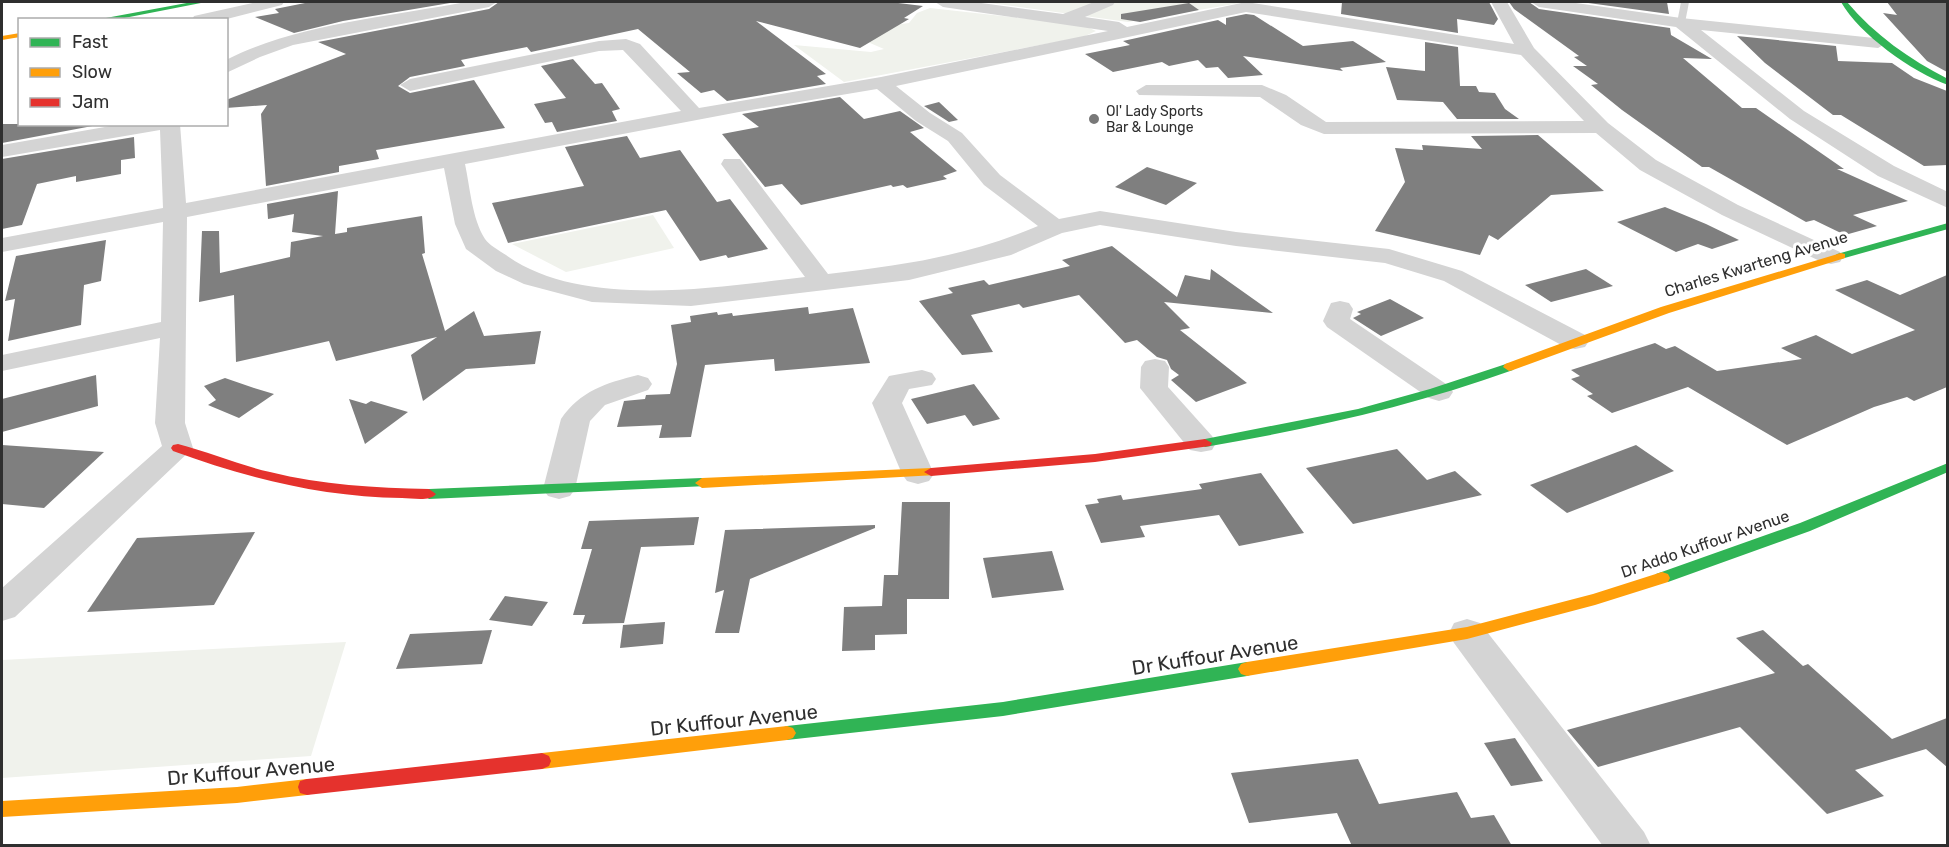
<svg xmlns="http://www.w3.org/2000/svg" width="1949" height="847" viewBox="0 0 1949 847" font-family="Rubik,sans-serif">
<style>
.green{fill:#f0f2ec}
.building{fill:#7f7f7f}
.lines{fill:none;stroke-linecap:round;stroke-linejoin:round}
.lane{fill:#d4d4d4;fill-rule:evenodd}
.street{fill:#d4d4d4;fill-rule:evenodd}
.fast{fill:#30b455;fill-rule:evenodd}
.slow{fill:#ff9f0a;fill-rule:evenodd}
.jam{fill:#e5322d;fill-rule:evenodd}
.poi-dot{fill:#787878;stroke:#fff;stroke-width:2}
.labels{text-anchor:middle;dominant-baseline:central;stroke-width:6;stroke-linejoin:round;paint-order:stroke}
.far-poi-label{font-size:14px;fill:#2f2f2f;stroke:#fff;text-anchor:start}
.street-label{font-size:16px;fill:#2f2f2f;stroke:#fff}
.near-street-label{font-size:20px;fill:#2f2f2f;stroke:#fff}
</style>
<rect width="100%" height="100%" fill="#fff"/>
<g class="green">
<polygon points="983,2 1246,2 1128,22"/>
<polygon points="930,8 1083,25 1096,31 1083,37 844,82 794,45 871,52 884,49 870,43 868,39 886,26 909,23 917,13"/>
<polygon points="653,215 674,248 566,272 512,244"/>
<polygon points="346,642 311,756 2,778 2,660"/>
</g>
<g class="building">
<polygon points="310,2 456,2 343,21 294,33 255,17 279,13 275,9"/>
<polygon points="499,2 890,2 923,6 904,18 909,19 860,48 756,21 826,74 817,76 826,84 727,101 714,90 701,93 677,73 690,72 638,29 531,52 527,47 461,60 465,66 410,77 398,86 410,93 474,80 505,128 376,150 379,159 339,166 339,172 266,186 261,114 267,105 226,108 226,100 346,54 318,42 489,9"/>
<polygon points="1342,2 1489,2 1498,19 1494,25 1457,19 1458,33 1341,14"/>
<polygon points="1509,2 1529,2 1539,9 1670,28 1671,35 1712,59 1683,58 1742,108 1756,108 1844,169 1837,169 1908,201 1853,215 1877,226 1845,235 1814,220 1806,222 1709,167 1702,167 1622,110 1591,85 1598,84 1573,66 1587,66 1574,57 1579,56 1514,9"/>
<polygon points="1581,2 1667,2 1669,14"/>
<polygon points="1887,2 1947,2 1947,72 1927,61 1883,13 1897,15"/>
<polygon points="1189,3 1199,10 1140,22 1121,19 1121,14"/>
<polygon points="1246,14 1254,15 1303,46 1353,41 1386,62 1340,68 1343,71 1243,56 1263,75 1228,78 1218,67 1206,68 1198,60 1169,66 1162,62 1113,72 1085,54 1130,45 1123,41 1218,20 1226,25 1226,18"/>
<polygon points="1737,36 1836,46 1838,61 1892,63 1914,78 1947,91 1947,165 1924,166 1841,115 1833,115 1765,63"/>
<polygon points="1425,42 1458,47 1460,86 1476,86 1479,92 1495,93 1505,109 1519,119 1457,119 1443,102 1397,100 1386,67 1425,71"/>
<polygon points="573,59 595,84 602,83 620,109 612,111 617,121 557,132 552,122 545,123 534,104 566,98 541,66"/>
<polygon points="840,97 864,119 900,111 924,128 910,132 957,171 943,176 947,179 907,188 903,185 893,187 891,185 801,205 782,184 765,187 722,134 759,127 742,114"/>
<polygon points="939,102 958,120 949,122 924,106"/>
<polygon points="2,124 103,124 2,143"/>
<polygon points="1538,135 1604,191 1551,195 1498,240 1489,235 1480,255 1375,231 1405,182 1395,148 1423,150 1422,145 1482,149 1471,136"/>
<polygon points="627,136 640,158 680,150 717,202 730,199 768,249 728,258 726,255 700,261 666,210 508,243 492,203 584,186 565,147"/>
<polygon points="134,137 135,158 121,160 121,174 76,182 76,176 37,184 22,225 2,229 2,159"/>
<polygon points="1147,167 1197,183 1166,205 1115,187"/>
<polygon points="338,191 335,234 347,232 347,228 422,216 425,253 422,254 445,331 474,311 484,336 541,331 535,364 466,369 423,401 411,355 437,337 336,361 329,341 236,362 234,295 199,302 202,231 219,231 220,273 290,257 291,242 323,236 292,232 294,214 268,219 267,204"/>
<polygon points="1665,207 1706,224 1739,240 1712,249 1698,244 1676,252 1617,222"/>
<polygon points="106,240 101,281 84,285 81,325 8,341 15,299 5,301 16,256"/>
<polygon points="1112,246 1177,297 1185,275 1210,280 1211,269 1273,313 1164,302 1190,328 1180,330 1247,383 1196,402 1171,380 1179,375 1171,369 1167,360 1157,357 1137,340 1125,343 1079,295 1023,308 1019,304 971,315 993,352 962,355 919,301 953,293 948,288 984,280 989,285 1070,266 1062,260"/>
<polygon points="1586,269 1613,286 1551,302 1525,285"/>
<polygon points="1947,275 1947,387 1914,401 1907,397 1874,407 1787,445 1688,387 1612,413 1587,396 1593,394 1571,379 1580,376 1571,370 1655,343 1666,349 1675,346 1717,371 1802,359 1781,348 1816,335 1852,354 1915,330 1835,290 1867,280 1900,295"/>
<polygon points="1390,299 1424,318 1381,336 1353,318 1361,314 1357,312"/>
<polygon points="808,307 809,314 853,308 870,363 775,371 774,359 705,365 691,437 659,438 662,425 617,427 624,401 645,399 646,395 670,394 677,364 671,325 691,322 690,316 717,312 718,315 732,313 733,316"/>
<polygon points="96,375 98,406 2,432 2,399"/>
<polygon points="225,378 254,388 274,394 239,418 208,405 216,400 204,386"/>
<polygon points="974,384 1000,419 973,426 965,415 927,424 911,399"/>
<polygon points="349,399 366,404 371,401 408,412 365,444"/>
<polygon points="2,445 104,452 44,508 2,504"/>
<polygon points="1636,445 1674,471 1567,513 1530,485"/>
<polygon points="1397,449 1427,480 1455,471 1482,495 1353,524 1306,468"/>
<polygon points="1261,473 1304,533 1239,546 1219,515 1140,526 1145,537 1101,543 1085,505 1099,503 1097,499 1121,495 1123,500 1202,489 1199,484"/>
<polygon points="902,502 950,502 949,599 907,599 907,634 875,635 875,650 842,651 844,607 882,606 884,575 898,575"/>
<polygon points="699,517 694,545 641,547 624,623 582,624 585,615 573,615 592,549 581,549 589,521"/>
<polygon points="875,525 875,528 750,579 739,633 715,633 724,590 715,593 725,530"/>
<polygon points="255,532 214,605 87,612 137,538"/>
<polygon points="1052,551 1064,590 992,598 983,558"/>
<polygon points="505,596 548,602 532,626 489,620"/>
<polygon points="665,622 663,644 620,648 623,625"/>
<polygon points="492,630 482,664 396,669 410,634"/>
<polygon points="1763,630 1803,666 1808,664 1892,739 1947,718 1947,767 1926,749 1855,770 1884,796 1827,814 1740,727 1598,767 1567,730 1775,673 1736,638"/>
<polygon points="1515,738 1543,781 1511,786 1484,743"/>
<polygon points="1358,759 1379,804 1457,792 1471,818 1494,815 1512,846 1352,846 1337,813 1249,823 1231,773"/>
</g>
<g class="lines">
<polygon class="lane" points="1681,2 1689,2 1685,23 1681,26 1677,23"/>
<g class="street">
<polygon points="257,2 284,2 282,5 223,20 192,20 194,16"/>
<path d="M466,2H497L489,7L293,45L260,57L226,73V60C293,25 392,16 466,2Z"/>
<path d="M935,2H974L1063,14L1094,2H1115L1113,5L1085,17L1119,22L1127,27L1246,2L1514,44L1491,2H1507L1534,48L1608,123L1656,160L1738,205L1840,252L1843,257L1840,262L1831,264L1822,262L1722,215L1640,170L1596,133L1324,134L1301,125L1260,97L1139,95L1136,91L1146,85H1262L1286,95L1326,122L1584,121L1521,55L1246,12L896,86L930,113L962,133L1000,175L1059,219L1100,211L1236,232L1389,249L1462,271L1585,335L1589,341L1585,347L1575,349L1565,347L1444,281L1385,263L1236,246L1100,225L1062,233L1011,255L909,280L691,306L592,302L524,284L496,271L466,249L455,224L444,168L187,217L185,423L193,448L15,617L2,621V588L162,446L155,423L160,338L2,371V355L161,322L163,222L2,252V238L163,208L160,130L2,157V145L122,124H180L186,203L681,111L623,50L599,51L410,91L400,85L410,79L599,41L626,39L640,44L699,108L881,77L1108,31L943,7ZM877,89L916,121L948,141L984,185L1038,226C968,256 904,265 828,274L740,159H724L721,164L805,277C718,287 582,310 506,255C500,251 489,245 485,239C472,219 470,187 465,164L739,112Z"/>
<polygon points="1531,2 1569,2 1681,18 1884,39 1887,43 1878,48 1701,30 1804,111 1894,166 1948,192 1948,208 1878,176 1790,119 1676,27 1539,7"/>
<polygon points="1340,301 1349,303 1353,309 1350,319 1449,386 1453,392 1449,398 1439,401 1429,398 1327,327 1323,321 1331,303"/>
<polygon points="1155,359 1165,361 1169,367 1168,387 1212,436 1216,443 1212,450 1201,452 1190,450 1140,388 1141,367 1145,361"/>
<polygon points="922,370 932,373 936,379 932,385 909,389 902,403 934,474 929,481 918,484 907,481 902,474 872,403 889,376"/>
<path d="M638,375L648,378L652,384L648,390L605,405L590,421L575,489L570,496L559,499L548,496L543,489L561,419C580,391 606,383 638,375Z"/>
<polygon points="1467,619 1480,623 1644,832 1651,846 1603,846 1454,643 1449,633 1454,623"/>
</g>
<g class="fast">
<polygon points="192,2 206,2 114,20 95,20"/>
<path d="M1841,2H1847C1875,35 1909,59 1948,79V85C1912,72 1859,34 1841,2Z"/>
<polygon points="1948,223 1948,229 1841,259 1835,256 1837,254"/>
<path d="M1509,363L1515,367L1513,370C1413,406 1310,429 1205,447L1198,443L1205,439L1358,409L1430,389Z"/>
<polygon points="1948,463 1948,472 1810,531 1668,582 1656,582 1654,578 1656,574 1800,523"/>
<polygon points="702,478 707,480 709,483 707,486 429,499 422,494 429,489"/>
<polygon points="1247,662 1253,664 1256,669 1253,674 1247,676 1003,716 787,740 781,738 778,733 781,728 787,726 1003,702"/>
</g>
<g class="slow">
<polygon points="20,33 20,37 2,40 2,36"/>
<polygon points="1841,253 1845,254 1845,258 1669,313 1513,370 1509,371 1503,367 1505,364 1661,307"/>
<polygon points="931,468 938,472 936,475 702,488 695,483 702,478"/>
<polygon points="1662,572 1668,574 1670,578 1668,582 1595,605 1467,639 1247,676 1241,674 1238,669 1241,664 1247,662 1467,627 1593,594"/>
<polygon points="787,726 793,728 796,733 793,738 787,740 542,769 535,766 533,761 535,756 542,753"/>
<polygon points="307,779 314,781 316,787 314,793 307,795 237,803 2,817 2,801 237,787"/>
</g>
<g class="jam">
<polygon points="1205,439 1212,443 1210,446 1095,462 931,476 924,472 931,468 1095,454"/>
<path d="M178,444C209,452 239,465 270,472C322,485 375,488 429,489L436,494C430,502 412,498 402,498C322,497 247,478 173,451L171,448L173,445Z"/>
<polygon points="542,753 549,756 551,761 549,766 542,769 307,795 300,793 298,787 300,781 307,779"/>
</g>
</g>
<circle class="poi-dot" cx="1094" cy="119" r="6"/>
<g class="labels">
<g class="far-poi-label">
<text x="1106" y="111">Ol' Lady Sports<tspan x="1106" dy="16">Bar &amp; Lounge</tspan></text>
</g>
<g class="street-label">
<text transform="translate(1756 264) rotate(-17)">Charles Kwarteng Avenue</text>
<text transform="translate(1705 544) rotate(-19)">Dr Addo Kuffour Avenue</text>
</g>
<g class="near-street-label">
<text transform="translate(1215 655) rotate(-9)">Dr Kuffour Avenue</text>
<text transform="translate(734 720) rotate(-6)">Dr Kuffour Avenue</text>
<text transform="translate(251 771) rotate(-5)">Dr Kuffour Avenue</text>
</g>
</g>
<rect width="1949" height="847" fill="none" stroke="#2f2f2f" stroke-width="6"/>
<rect x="18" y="18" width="210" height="108" fill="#ffffff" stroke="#acacac" stroke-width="1.5"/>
<rect x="30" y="38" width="30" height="9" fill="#30b455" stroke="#acacac" stroke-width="1.5"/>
<text x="72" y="48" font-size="18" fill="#2f2f2f">Fast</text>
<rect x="30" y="68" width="30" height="9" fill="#ff9f0a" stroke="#acacac" stroke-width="1.5"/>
<text x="72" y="78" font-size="18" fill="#2f2f2f">Slow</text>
<rect x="30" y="98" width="30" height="9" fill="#e5322d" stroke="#acacac" stroke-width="1.5"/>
<text x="72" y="108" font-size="18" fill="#2f2f2f">Jam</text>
</svg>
